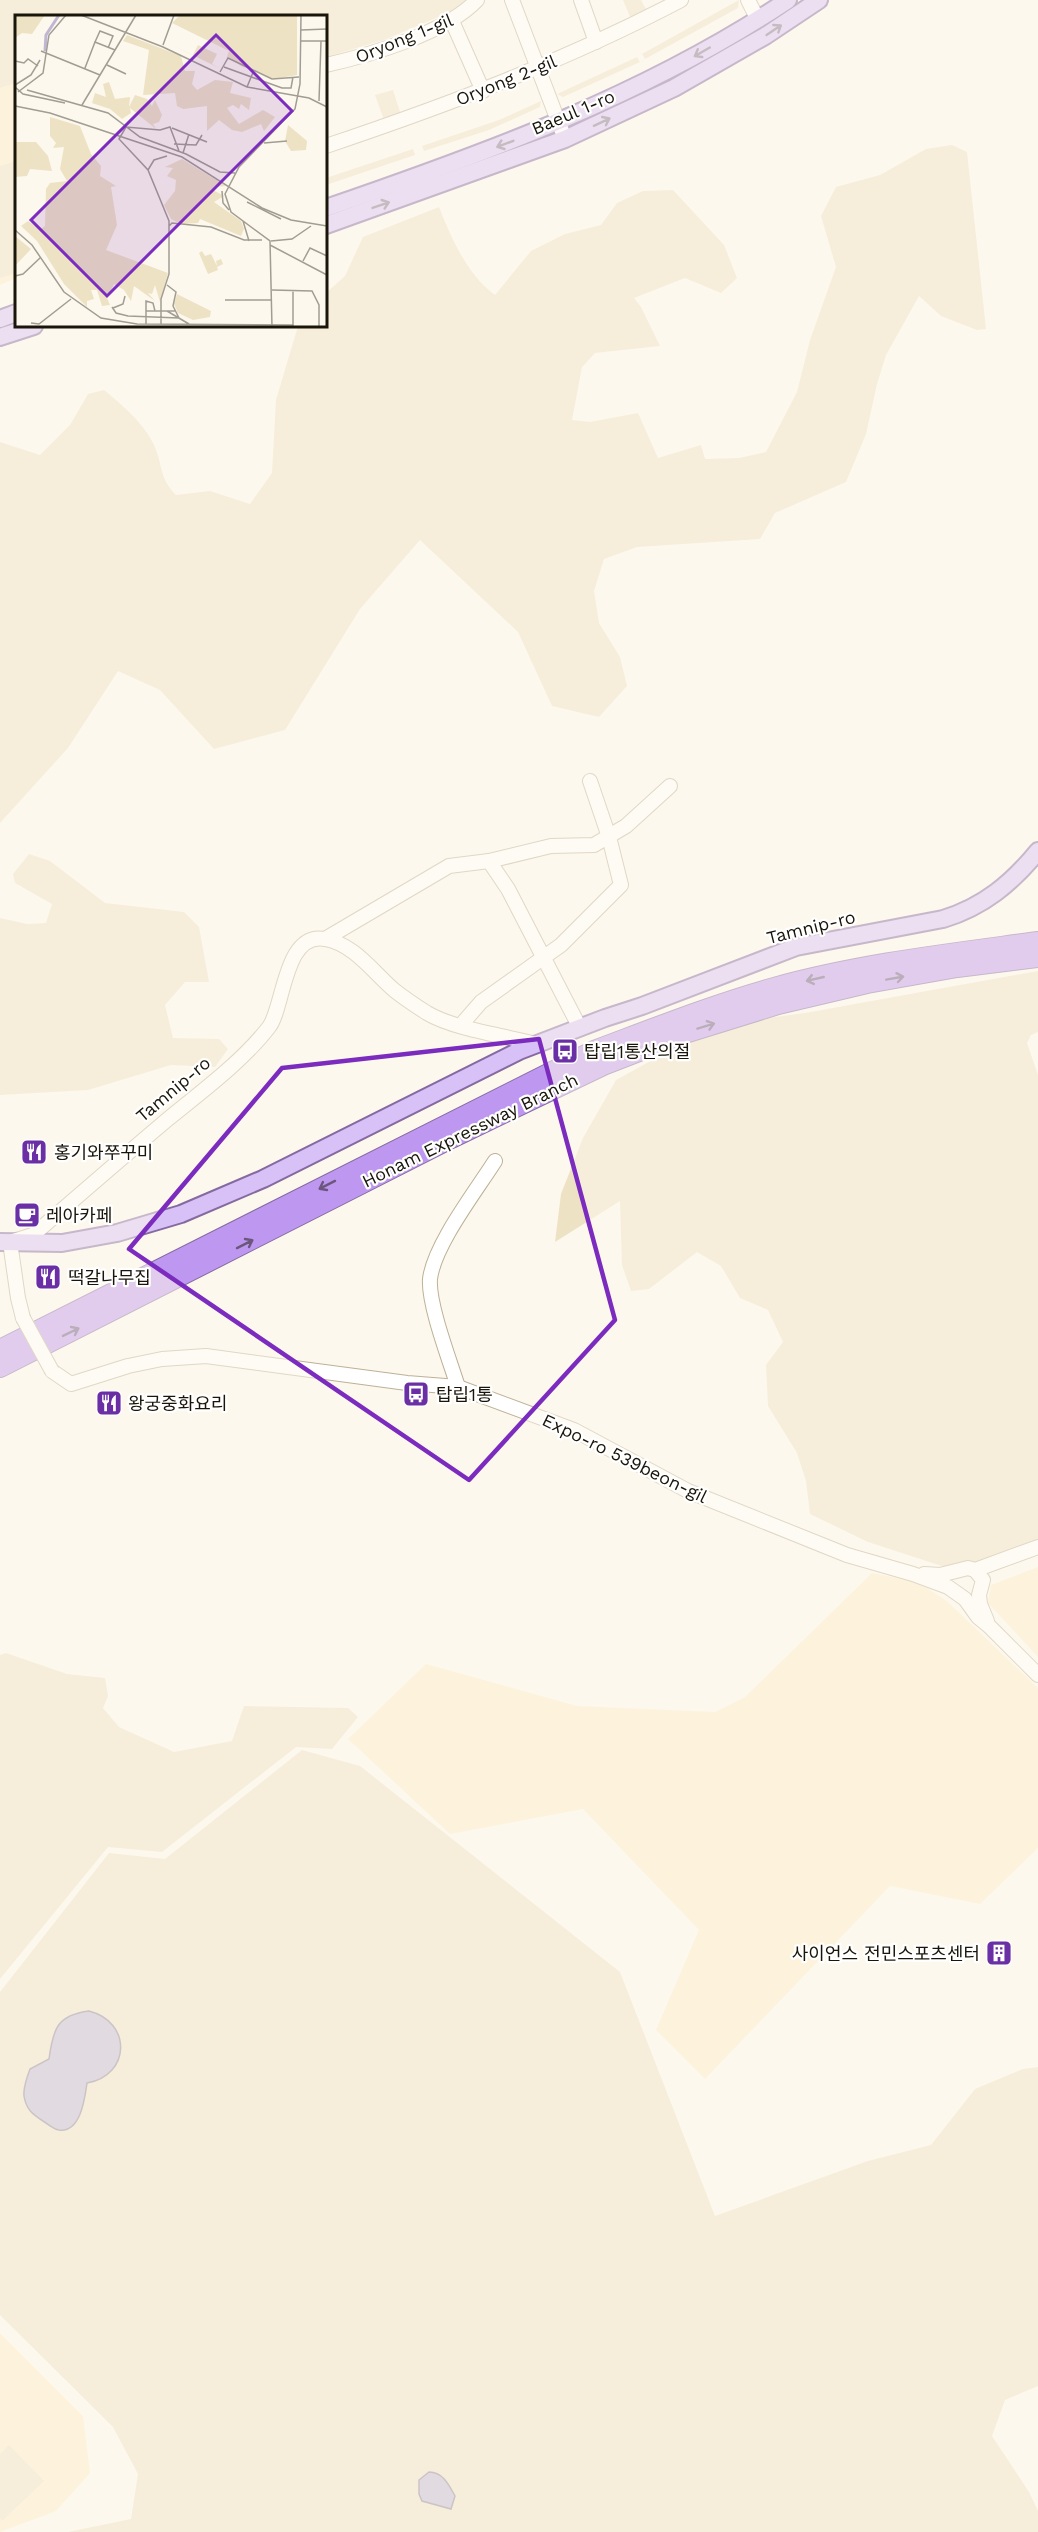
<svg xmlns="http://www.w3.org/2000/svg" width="1038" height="2532" viewBox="0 0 1038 2532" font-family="'Work Sans','Noto Sans KR',sans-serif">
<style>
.built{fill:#fcedc9}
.green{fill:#eee2c5}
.water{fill:#c1b6d3;stroke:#8f8697;stroke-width:1.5}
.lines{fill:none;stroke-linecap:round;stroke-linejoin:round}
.minor-casing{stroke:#bdb196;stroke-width:16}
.major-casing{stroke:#846aa0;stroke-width:20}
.highway-casing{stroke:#846aa0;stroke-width:22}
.minor{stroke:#fff;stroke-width:14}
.major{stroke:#d8c1f6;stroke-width:16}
.highway{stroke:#be98f0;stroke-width:20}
.minor-bridge-casing{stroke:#bdb196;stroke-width:16;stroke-linecap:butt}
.minor-bridge{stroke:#fff;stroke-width:14}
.oneway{stroke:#82748c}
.oneway2{stroke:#6c567d}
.marked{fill:none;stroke:#7b2cbf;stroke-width:4.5;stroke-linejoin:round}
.labels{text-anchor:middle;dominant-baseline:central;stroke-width:4.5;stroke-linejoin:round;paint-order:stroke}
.street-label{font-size:18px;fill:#19150a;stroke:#fff}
.poi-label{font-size:18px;fill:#19150a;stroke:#fff;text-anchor:start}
.inset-river{fill:none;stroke:#c1b6d3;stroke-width:3}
.inset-road{fill:none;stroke:#a29d92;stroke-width:1.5}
.view{fill:#7b2cbf;fill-opacity:0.15;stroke:#7b2cbf;stroke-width:3}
.inset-edge{fill:none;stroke:#19150a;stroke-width:3}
</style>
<rect width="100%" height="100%" fill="#fdf8ed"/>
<g class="built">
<polygon points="16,83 16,278 0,285 0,88"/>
<polygon points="1038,1567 1038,1657 988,1603 991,1585"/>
<polygon points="872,1573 920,1583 948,1602 1038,1688 1038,1848 980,1904 890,1886 705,2079 656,2030 699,1930 583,1809 450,1834 348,1739 426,1664 577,1706 715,1712 745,1697"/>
<polygon points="0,2333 83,2416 90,2473 56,2511 0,2532"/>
</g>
<g class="green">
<polygon points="0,0 467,0 455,10 384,40 326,57 326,16 16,16 16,83 0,88"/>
<polygon points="623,0 641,0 646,9 630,17"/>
<polygon points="739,0 738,8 645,59 642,54"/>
<polygon points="637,57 640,62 563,97 557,94"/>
<polygon points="393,90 401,115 384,120 375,95"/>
<polygon points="541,101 540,107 489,130 424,151 422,146 499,120"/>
<path d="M952,145L967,152L986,329L977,330L941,316L919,296L886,355L877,384L866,434L846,482L775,513L760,539L637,547L604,559L594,591L599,623L620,657L627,686L599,717L552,706L518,632L420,540L360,609L285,730L214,749L160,690L118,671L68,748L0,823V442L40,455L70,425L88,394L104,390C122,405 144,423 154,445C163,465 159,478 176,495L210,491L250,504L272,473L276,400L298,326H326V293L345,276L363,237L439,207C452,240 467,274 495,295L531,251L565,234L601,225L617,203L643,191L673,190L724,245L737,278L721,293L685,278L634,298L641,307L660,346L595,353L582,367L572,420L590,422L638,413L658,458L701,445L705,459L739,458L766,452L797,392L810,340L836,267L821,216L836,187L880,175L926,149Z"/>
<polygon points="413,149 415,155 326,185 326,178"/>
<polygon points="16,161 16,273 0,278 0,166"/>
<polygon points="29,854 50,861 105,903 184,912 199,927 209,982 185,982 165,1005 173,1038 219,1039 228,1049 215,1067 171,1065 88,1090 0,1095 0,918 27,924 46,923 52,904 15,883 13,874"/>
<polygon points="1038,971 1038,1032 1031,1035 1027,1043 1038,1075 1038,1541 981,1565 951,1569 868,1542 810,1514 806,1481 797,1453 768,1406 766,1365 783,1342 768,1310 740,1298 721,1266 697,1252 649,1289 631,1291 622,1265 620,1201 555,1242 561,1194 583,1138 616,1080 685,1042 760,1019 805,1013"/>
<polygon points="6,1653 67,1674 105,1678 108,1696 103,1708 119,1727 174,1752 232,1741 244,1706 348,1708 358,1717 332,1749 296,1747 162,1852 108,1847 0,1979 0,1655"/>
<polygon points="302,1750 360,1766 620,1972 715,2216 868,2161 931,2145 975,2089 1023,2069 1038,2067 1038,2386 1005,2400 992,2436 1029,2492 1038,2511 1038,2532 68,2532 131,2519 138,2474 113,2427 0,2315 0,1992 109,1853 165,1859"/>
<polygon points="9,2445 44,2481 2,2521 0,2518 0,2454"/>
</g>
<g class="water">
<path d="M89,2011C132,2022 131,2075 87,2083C85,2097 81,2133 59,2130C53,2129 48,2124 43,2121C32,2114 26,2109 24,2096C23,2088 27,2077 30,2069L49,2059C53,2029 57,2015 89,2011Z"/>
<path d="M429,2472C443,2472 449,2485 455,2496L451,2509L422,2501L419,2494V2480Z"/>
</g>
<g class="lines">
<defs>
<g id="minor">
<polyline points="512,0 565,139"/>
<polyline points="581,0 596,42"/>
<polyline points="748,0 758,20"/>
<polyline points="452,21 483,91"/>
<path d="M326,65C370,55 446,33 477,0"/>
<path d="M326,146C448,105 567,60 681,0"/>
<polyline points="489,861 508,889 580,1028"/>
<polyline points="325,939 449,866 489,861 551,846 594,845 626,826 670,786"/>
<polyline points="461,1025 481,1002 561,945 621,885 609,837 590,781"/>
<path d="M23,1318L18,1298L10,1242L33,1235C78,1196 123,1157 168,1119C201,1092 243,1061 269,1027C284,1008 284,931 325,939C354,944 373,972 394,990C404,998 416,1006 427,1013C454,1029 505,1036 537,1044"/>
<polyline points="52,1371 71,1384 128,1366 162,1359 206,1356 407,1383 458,1387 574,1430 688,1491 847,1555 913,1574 948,1587 965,1599 978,1617 989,1626 1038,1675"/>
<path d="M458,1387C450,1361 428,1304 430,1279C434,1245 476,1191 495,1161"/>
<polyline points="975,1570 983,1580 979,1595 980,1604 987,1621"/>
<polyline points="924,1574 940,1575 968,1568 975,1570 1038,1547"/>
</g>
<g id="major">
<path d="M326,208C486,153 646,95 788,0"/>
<polyline points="326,225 565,139 674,88 765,36 819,0"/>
<polyline points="0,319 16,313"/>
<polyline points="0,337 34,326"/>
<path d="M0,1242L62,1243L117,1233L181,1214L263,1179L519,1051L605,1018L642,1006L796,947L943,919C983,907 1012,883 1038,851"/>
</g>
<g id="highway">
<path d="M0,1350L594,1051C653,1029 713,1005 774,988C860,964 950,954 1038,942"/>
<polyline points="0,1367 451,1138 603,1065 688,1032 778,1004 867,983 957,967 1038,957"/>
</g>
</defs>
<use href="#minor" class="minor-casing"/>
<use href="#major" class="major-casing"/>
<use href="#highway" class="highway-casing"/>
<use href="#minor" class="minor"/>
<use href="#major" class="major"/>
<use href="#highway" class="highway"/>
<defs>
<polyline id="minor-bridge" points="23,1318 52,1371"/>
</defs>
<use href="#minor-bridge" class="minor-bridge-casing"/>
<use href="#minor-bridge" class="minor-bridge"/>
</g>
<defs><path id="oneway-shaft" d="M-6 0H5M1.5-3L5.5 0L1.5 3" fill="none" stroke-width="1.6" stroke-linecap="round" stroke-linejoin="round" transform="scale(1.5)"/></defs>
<g class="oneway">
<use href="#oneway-shaft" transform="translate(774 30) rotate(-34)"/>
<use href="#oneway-shaft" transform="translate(702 52) rotate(150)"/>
<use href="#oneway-shaft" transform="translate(602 122) rotate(-25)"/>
<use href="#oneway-shaft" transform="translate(505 144) rotate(159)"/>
<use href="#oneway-shaft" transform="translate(381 205) rotate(-19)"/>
</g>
<g class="oneway2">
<use href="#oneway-shaft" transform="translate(895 978) rotate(-10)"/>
<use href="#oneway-shaft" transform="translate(815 979) rotate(167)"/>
<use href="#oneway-shaft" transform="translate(706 1026) rotate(-17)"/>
<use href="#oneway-shaft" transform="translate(327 1185) rotate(153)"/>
<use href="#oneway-shaft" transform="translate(245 1244) rotate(-27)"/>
<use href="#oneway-shaft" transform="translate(71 1332) rotate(-26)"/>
</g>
<path d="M0 0H1038V2532H0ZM539,1039L615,1320L469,1480L129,1249L282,1068Z" fill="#fdf8ed" fill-opacity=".55" fill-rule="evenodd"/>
<path class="marked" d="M539,1039L615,1320L469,1480L129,1249L282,1068Z"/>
<defs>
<symbol id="bus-square" viewBox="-11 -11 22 22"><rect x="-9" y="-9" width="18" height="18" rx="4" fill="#6b2fa5" stroke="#fff"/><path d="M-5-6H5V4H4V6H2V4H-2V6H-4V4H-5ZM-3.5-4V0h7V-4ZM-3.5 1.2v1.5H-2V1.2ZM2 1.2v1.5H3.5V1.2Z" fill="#fff"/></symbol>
<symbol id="restaurant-square" viewBox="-11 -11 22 22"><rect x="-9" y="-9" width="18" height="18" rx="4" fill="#6b2fa5" stroke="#fff"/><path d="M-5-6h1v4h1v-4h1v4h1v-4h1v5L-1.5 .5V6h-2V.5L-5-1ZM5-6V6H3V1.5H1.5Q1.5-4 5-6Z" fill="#fff"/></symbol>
<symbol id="cafe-square" viewBox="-11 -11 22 22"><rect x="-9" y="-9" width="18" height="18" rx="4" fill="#6b2fa5" stroke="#fff"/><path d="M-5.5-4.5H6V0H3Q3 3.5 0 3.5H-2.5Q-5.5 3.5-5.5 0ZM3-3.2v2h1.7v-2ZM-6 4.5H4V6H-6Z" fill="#fff"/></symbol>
<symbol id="building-square" viewBox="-11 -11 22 22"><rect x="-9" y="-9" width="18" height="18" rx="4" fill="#6b2fa5" stroke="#fff"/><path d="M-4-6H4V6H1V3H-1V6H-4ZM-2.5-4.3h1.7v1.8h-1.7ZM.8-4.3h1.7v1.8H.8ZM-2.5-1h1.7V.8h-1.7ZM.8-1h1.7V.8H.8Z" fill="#fff"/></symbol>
</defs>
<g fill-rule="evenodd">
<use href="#bus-square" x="550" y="1036" width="30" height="30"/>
<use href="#restaurant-square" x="19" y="1137" width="30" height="30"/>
<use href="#cafe-square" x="12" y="1200" width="30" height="30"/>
<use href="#restaurant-square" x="33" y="1262" width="30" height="30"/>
<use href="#bus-square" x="401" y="1379" width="30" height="30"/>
<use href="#restaurant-square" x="94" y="1388" width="30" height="30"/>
<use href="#building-square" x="984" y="1938" width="30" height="30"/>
</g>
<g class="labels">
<g class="street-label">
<text transform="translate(404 38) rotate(-22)">Oryong 1-gil</text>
<text transform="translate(506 80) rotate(-22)">Oryong 2-gil</text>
<text transform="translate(573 112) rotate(-23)">Baeul 1-ro</text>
<text transform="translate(811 927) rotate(-14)">Tamnip-ro</text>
<text transform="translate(173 1089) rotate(-40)">Tamnip-ro</text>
<text transform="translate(470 1130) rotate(-26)">Honam Expressway Branch</text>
<text transform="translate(625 1458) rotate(26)">Expo-ro 539beon-gil</text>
</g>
<g class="poi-label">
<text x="584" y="1051">탑립1통산의절</text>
<text x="54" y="1152">홍기와쭈꾸미</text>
<text x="46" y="1215">레아카페</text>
<text x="68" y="1277">떡갈나무집</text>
<text x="436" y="1394">탑립1통</text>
<text x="128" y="1403">왕궁중화요리</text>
<text x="980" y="1953" text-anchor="end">사이언스 전민스포츠센터</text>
</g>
</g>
<g transform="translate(15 15)">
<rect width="312" height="312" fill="#fdf8ed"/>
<path d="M0,0H30L17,19L7,18L0,23ZM165,0H282V60L259,64L226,51L212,42L214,36L157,8ZM112,20L166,41L170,56H180L177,69L182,75L200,65L218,67L215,78L236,83L234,95L226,89L224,94L218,90L212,93L224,109L248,95L260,102L249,116L246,109L227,117L217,115L204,105L192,116V91L168,94L162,91L160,78L128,80L134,35L108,26ZM151,27L178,40L183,30L202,39L197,49L206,54ZM94,67L100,84L115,82L114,92L120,80L132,84L137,91L140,85L147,100L144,107L138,109L141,114L115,93L116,98L107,104L95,94L77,88L80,78L91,82L88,69ZM35,102L65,111L76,139L86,151L85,161L101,171L96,172L102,210L91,235L153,258L145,287L140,270L137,279L133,278L140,286L119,271L116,286L109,275L99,269L92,283L95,290L87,291L82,275H76L79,284L72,286V292L49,269L22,226L6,211L13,206L26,214L30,211L31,174L35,168L52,166L45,154L49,132L38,133L41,128L35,121ZM273,110L292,126L291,135L276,136L270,126ZM0,127H21L33,141L37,156L15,154L12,161L0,162ZM167,144L211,171L199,172L198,175L209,181L199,187L226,206L229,214L226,221L185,204L183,208L166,209L156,204L149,190L160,176L161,165L152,161L158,153L150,152ZM0,221L16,234L0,251ZM187,236L190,241L196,239L202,251L201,246L206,244L208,249L202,252L203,255L193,259L184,238ZM162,279L196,296L195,302L178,305L163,298L159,289Z" fill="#eee2c5"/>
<path class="inset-river" d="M30,36L31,20L44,0"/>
<path class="inset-road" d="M66,0L148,32L232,72L294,83L312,92M286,15L312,14M286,26H312M80,27L85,16L98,21L93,33M148,30L159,0M26,36L85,60M0,46L9,48L13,44L23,51M92,50L111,59M209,52L267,73H276L278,62M70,53L80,27L100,35M205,57L213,43L257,64L284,62M0,70L16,60L25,45M0,72L8,79L50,88M232,72L239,55M12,75L93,98L125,122L171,139L205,157L220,158M3,77L28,58L34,20L51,0M304,86L306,26M67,90L121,0M0,91L35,98L167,142L247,193L276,205L312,211M157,113L192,127M249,128L272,126M159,129L181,130L187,120M168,138L174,119M133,155L139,145L152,141M207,176L208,188L214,195M232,187L266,204M228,206L234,226M154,211L157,208L196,212L229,225H247M0,215L17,230L49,277L86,303L122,309L278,310M256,226L277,224L296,211M255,230L312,260M288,246L295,233L312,241M0,261L8,259L25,243M152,270L161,277L158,291L164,303M257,275L297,276L304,290V312M210,285H257M97,292L101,298L113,301L164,303M98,293L108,289L110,281M131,296H160M152,296L174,309M16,308L24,309L56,284M131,309V286L138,288L140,296M146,309V284L154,259V206L133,155L104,124L111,112L145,115L155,112L164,136M278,311V275M257,312L255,226L216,197L210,179L224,152L280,94L285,69L286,0"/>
<path class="view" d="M201,20L277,96L92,281L16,205Z"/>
<rect width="312" height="312" class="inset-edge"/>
</g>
</svg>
